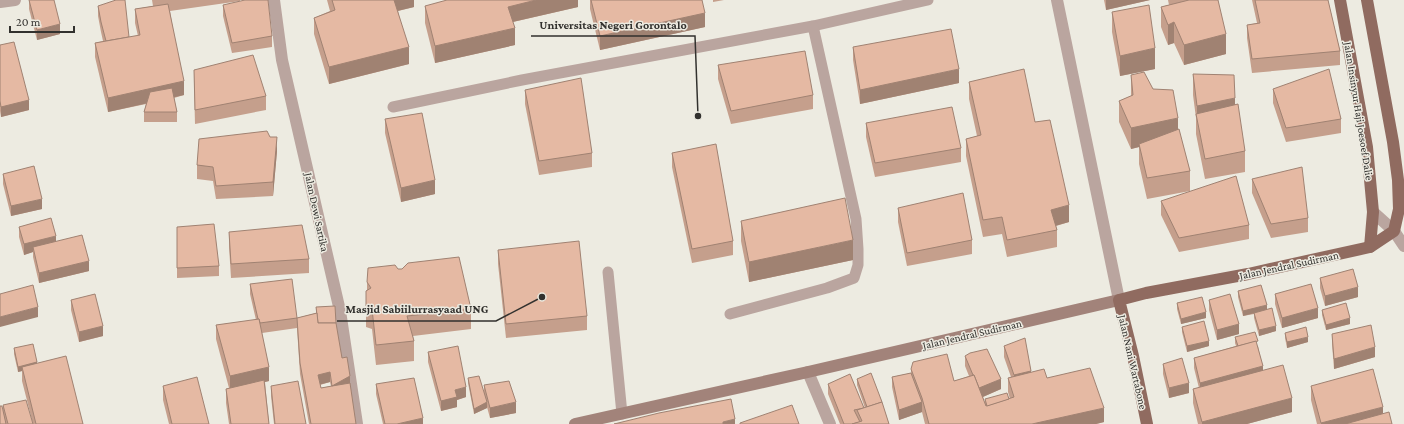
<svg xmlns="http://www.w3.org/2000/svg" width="1404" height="424" viewBox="0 0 1404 424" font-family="'Crimson Pro',serif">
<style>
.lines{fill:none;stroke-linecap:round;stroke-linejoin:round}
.lane{stroke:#baa59f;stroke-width:11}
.street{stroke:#baa59f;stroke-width:12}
.secondary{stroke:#a2837a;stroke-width:12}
.primary{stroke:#906b60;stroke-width:12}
.wall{fill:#c59f8c;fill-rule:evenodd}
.shaded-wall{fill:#a08272}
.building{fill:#e5b9a3;stroke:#a08272;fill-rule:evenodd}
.labels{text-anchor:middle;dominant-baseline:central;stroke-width:3;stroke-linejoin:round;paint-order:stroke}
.street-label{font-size:11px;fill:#32312e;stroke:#edebe1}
.leader{fill:none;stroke:#32312e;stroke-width:1.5}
.callout-dot{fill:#32312e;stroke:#edebe1;stroke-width:1.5}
.callout-label{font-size:12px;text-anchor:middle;font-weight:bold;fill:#32312e;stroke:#edebe1;stroke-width:3;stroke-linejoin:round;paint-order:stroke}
</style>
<rect width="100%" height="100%" fill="#edebe1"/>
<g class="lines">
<g class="lane">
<polyline points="393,107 522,80 813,26 928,0"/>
<polyline points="608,272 622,414"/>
<polyline points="730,314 827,288 854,278 858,265 858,249 856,219 813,26"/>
</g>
<g class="street">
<polyline points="274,0 282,60 340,311 357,424"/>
<polyline points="1057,0 1119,300"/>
<polyline points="0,2 15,0"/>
<polyline points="1373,212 1394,231 1404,246"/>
<polyline points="808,372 830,424"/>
</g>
<polyline class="secondary" points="575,424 808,372 1119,300"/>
<g class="primary">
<polyline points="1340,0 1367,147 1373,212 1370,247"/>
<polyline points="1147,424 1133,356 1119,300 1146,293 1248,274 1370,247 1394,231 1399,209 1398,180 1393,142 1367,0"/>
</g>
</g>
<g class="wall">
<polygon points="29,0 60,34 37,40 29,9"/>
<polygon points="152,0 240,0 240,1 170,11 184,95 174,98 177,112 177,122 144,122 144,112 146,104 108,112 95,57 95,43 103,41 101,32 98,16 98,6 129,37 138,36 135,23 135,9 153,6"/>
<polygon points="327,0 414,0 414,7 398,11 409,64 329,84 314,34 314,18 330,11"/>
<polygon points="578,0 578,7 513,22 515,45 435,63 425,23 425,6"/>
<polygon points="590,0 702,0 705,27 600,50 590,9"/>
<polygon points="713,0 724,0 713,2"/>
<polygon points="1104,0 1150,0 1106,10"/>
<polygon points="1168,0 1218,0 1226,54 1184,65 1174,43 1168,45 1161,27 1161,7 1172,4 1169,5"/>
<polygon points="1252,0 1328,0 1340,51 1340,65 1252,73 1247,38 1247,25 1257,23"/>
<polygon points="223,5 272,36 272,47 232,53 223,16"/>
<polygon points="1112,12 1155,69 1120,76 1112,32"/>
<polygon points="0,45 29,110 1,117 0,111"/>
<polygon points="853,47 959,83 860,104 853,60"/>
<polygon points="718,65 813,95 813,109 731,124 718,79"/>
<polygon points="194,70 266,96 266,110 195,124 194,84"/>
<polygon points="1193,74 1235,105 1245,151 1245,172 1205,179 1196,134 1196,118 1193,95"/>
<polygon points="1131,75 1153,89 1178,129 1190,171 1190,191 1147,199 1139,164 1139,147 1131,149 1119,122 1119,101 1131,96"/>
<polygon points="969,82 1035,122 1069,222 1056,226 1057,230 1057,247 1007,257 1002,234 983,237 966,156 966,139 977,136 969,99"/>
<polygon points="1273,89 1341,119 1341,133 1286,142 1273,103"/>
<polygon points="525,90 592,153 592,167 539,175 525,104"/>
<polygon points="385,119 435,194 401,202 385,133"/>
<polygon points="866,123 961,148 961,162 875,177 866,137"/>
<polygon points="277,151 273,196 216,199 213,181 197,179 197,165"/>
<polygon points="672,153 733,241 733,255 692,263 672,167"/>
<polygon points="3,174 42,209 11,216 3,184"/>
<polygon points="1252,179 1308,218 1308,232 1271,238 1252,193"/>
<polygon points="1161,201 1249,225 1249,239 1179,252 1161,215"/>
<polygon points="898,208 972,240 972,254 907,266 898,222"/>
<polygon points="741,221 853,260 749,282 741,241"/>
<polygon points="19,227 56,241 89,271 39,283 33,257 33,252 24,255 19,237"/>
<polygon points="177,227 219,266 219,276 177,278"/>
<polygon points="229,232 309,259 309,273 231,278 229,246"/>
<polygon points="498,250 587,316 587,330 506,338 498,264"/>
<polygon points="398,269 471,309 471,329 413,336 414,341 414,361 376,365 372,329 366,327 366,291 367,290 367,282"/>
<polygon points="1320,278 1358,297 1325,306 1320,288"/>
<polygon points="250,284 297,318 297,328 262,333 269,381 265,382 269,424 229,424 226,403 226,389 229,388 216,339 216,325 256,320 250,294"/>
<polygon points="1238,291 1267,309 1276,331 1259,336 1254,318 1254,314 1243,316 1238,297"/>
<polygon points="1275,294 1318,318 1282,328 1275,304"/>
<polygon points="71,300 103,336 79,342 71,310"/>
<polygon points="1209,300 1239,334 1217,340 1209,310"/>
<polygon points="1177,303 1206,318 1181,324 1177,309"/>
<path d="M316,307L336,323L342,358L350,383L356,424H309L300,374L297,328V318L316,313ZM330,382L331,386L321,388L320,385Z"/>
<polygon points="1322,310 1350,324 1326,330 1322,315"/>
<polygon points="1182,327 1209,346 1187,352 1182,332"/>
<polygon points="1285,333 1308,342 1287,348 1285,338"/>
<polygon points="1332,334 1375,357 1334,369 1332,344"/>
<polygon points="1235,337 1258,346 1263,371 1292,412 1247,424 1198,424 1193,403 1193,389 1199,388 1194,368 1194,358 1236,346 1235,343"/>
<polygon points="1004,346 1031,372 1047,378 1104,422 1096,424 925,424 922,412 899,420 892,387 892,377 911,373 911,369 954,381 969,376 965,366 965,356 1001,389 983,397 985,403 985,399 1010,399 1008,392 1008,378 1011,377 1004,357"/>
<polygon points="14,348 37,363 83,424 33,424 22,381 22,371 18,372 14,354"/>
<polygon points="428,352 466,397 457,400 457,407 441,411 428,362"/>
<polygon points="1163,364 1189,393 1169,398 1163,374"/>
<polygon points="468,378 484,392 484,385 516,413 490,418 487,407 487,408 474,414 468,383"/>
<polygon points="857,379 882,403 889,424 840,424 828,394 828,384 864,408 865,408 857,385"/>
<polygon points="376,384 423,424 383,424 376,394"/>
<polygon points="163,386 209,424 169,424 163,400"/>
<polygon points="271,386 306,424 274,424 271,396"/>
<polygon points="1311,386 1383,414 1392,424 1317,424 1311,400"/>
<polygon points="3,405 33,424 0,424 3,412"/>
</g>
<g class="shaded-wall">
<polygon points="393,0 414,0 414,7 393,12"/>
<polygon points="536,0 578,0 578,7 508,23 508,7"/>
<polygon points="1106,0 1150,0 1106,10"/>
<polygon points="705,13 705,27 600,50 600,36"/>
<polygon points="1174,22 1174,43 1168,45 1168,25"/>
<polygon points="60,24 60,34 37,40 37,30"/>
<polygon points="515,28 515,45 435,63 435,46"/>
<polygon points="1226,34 1226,54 1184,65 1184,45"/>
<polygon points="409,47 409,64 329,84 329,67"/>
<polygon points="1155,48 1155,69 1120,76 1120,56"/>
<polygon points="959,69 959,83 860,104 860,90"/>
<polygon points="184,81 184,95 108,112 108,98"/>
<polygon points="1235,98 1235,118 1197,119 1197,106"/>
<polygon points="29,100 29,110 1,117 1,107"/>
<polygon points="1178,118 1178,138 1139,144 1139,147 1131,149 1131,128"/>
<polygon points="277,137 277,151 273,196 273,182"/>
<polygon points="435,180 435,194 401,202 401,188"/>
<polygon points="42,199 42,209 11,216 11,206"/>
<polygon points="1069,205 1069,222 1051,227 1051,210"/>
<polygon points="56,236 56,246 33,247 33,252 24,255 24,244"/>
<polygon points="853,240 853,260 749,282 749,262"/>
<polygon points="89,261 89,271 39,283 39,273"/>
<polygon points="1358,287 1358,297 1325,306 1325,296"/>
<polygon points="1267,305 1267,310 1243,316 1243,311"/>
<polygon points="38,307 38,317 0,327 0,317"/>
<polygon points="1318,308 1318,318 1282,328 1282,318"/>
<polygon points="1206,312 1206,318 1181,324 1181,319"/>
<polygon points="1350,318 1350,324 1326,330 1326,325"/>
<polygon points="1239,324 1239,334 1217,340 1217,330"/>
<polygon points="103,326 103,336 79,342 79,332"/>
<polygon points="1276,326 1276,331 1259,336 1259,330"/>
<polygon points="1308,337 1308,342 1287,348 1287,342"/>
<polygon points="1209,341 1209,346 1187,352 1187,346"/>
<polygon points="1375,347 1375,357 1334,369 1334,359"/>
<polygon points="37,362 37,368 22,367 22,371 18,372 18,367"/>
<polygon points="1263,366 1263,376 1200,393 1200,383"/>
<polygon points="269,367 269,381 230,390 230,376"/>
<polygon points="1031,371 1031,381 1014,385 1014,375"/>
<polygon points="330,372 330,382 318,385 318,375"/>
<polygon points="350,376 350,386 332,386"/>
<polygon points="1001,379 1001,389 978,399 978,388"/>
<polygon points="1189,383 1189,393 1169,398 1169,388"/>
<polygon points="466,387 466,397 457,400 457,407 441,411 441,401 455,390"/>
<polygon points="1292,398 1292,412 1247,424 1202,424 1202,422"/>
<polygon points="487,402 487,408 474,414 474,409"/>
<polygon points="516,402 516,413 490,418 490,408"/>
<polygon points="922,402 922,412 899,420 899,410"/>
<polygon points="1383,407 1383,421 1370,424 1321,424 1321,423"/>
<polygon points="1104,408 1104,422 1096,424 1032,424"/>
<polygon points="423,418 423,424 397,424"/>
<polygon points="735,419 735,424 723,424 723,422"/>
</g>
<g class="building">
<polygon points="29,0 54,0 60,24 37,30"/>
<polygon points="116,0 125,0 129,37 106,41 101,22 98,6"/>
<polygon points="245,0 268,0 272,36 232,43 223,5"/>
<polygon points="332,0 394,0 409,47 329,67 314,18 335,10"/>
<polygon points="447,0 536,0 508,7 515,28 435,46 425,6"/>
<polygon points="591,0 702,0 705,13 600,36"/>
<polygon points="1189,0 1218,0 1226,34 1184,45 1174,22 1168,25 1161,7"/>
<polygon points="1255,0 1328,0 1340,51 1252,59 1247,25 1260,23"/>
<polygon points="168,4 184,81 108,98 95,43 140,35 135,9"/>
<polygon points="1149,5 1155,48 1120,56 1112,12"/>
<polygon points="951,29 959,69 860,90 853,47"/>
<polygon points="14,42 29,100 1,107 0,101 0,45"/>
<polygon points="805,51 813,95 731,111 718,65"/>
<polygon points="253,55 266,96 195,110 194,70"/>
<polygon points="1024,69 1035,122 1050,120 1069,205 1051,210 1057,230 1007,240 1002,217 983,220 966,139 981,135 969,82"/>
<polygon points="1329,69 1341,119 1286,128 1273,89"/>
<polygon points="1144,72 1153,89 1173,90 1178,118 1131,128 1119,101 1133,95 1131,75"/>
<polygon points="1193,74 1234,75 1235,98 1197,106"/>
<polygon points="581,78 592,153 539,161 525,90"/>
<polygon points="172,88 177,112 144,112 150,92"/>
<polygon points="1238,104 1245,151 1205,159 1196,114"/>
<polygon points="952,107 961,148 875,163 866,123"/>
<polygon points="422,113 435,180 401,188 385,119"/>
<polygon points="1179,129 1190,171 1147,178 1139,144"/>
<polygon points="267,131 270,137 277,137 273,182 216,186 213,167 197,165 199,139"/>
<polygon points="716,144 733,241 692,249 672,153"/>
<polygon points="34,166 42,199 11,206 3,174"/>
<polygon points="1302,167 1308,218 1271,224 1252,179"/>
<polygon points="1236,176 1249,225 1179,238 1161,201"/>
<polygon points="963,193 972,240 907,253 898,208"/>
<polygon points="845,198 853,240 749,262 741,221"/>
<polygon points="51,218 56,236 24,244 19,227"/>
<polygon points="214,224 219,266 177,268 177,227"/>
<polygon points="302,225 309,259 231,264 229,232"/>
<polygon points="82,235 89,261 39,273 33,247"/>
<polygon points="579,241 587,316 506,324 498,250"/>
<polygon points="459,257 471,309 407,316 414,341 376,345 372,309 366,306 366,291 371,288 367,282 368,268 395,265 398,269 402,269 408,263"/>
<polygon points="1353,269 1358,287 1325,296 1320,278"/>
<polygon points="292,279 297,318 260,323 259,319 258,319 250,284"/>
<polygon points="1311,284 1318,308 1282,318 1275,294"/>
<polygon points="33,285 38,307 0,317 0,294"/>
<polygon points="1261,285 1267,305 1243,311 1238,291"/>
<polygon points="95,294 103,326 79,332 71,300"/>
<polygon points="1230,294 1239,324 1217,330 1209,300"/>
<polygon points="1202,297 1206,312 1181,319 1177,303"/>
<polygon points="1346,303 1350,318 1326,325 1322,310"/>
<polygon points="335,306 336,323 318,323 316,307"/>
<polygon points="1272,308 1276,326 1259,330 1254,313"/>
<path d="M317,313L318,323H336L342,358L347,357L350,376L332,386L350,383L356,424H311L300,363L297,318ZM330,372L332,386L321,388L318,375Z"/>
<polygon points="259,319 269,367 230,376 216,325"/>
<polygon points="1204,321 1209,341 1187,346 1182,327"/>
<polygon points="1371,325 1375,347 1334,359 1332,334"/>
<polygon points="1306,327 1308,337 1287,342 1285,333"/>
<polygon points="1255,332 1258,341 1238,346 1235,337"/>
<polygon points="1025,338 1031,371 1014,375 1004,346"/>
<polygon points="1256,341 1263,366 1200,383 1194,358"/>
<polygon points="33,344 37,362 18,367 14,348"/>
<polygon points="458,346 466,387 455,390 457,397 441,401 428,352"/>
<polygon points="987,349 1001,379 979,388 974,375 973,375 965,356 970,353"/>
<polygon points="947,354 954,381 974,375 986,406 1014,397 1008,378 1044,369 1047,378 1090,368 1104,408 1032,424 929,424 922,398 911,369 913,362"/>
<polygon points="66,356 83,424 36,424 22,367"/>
<polygon points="1182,358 1189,383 1169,388 1163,364"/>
<polygon points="1283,365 1292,398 1202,422 1193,389"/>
<polygon points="1373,369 1383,407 1321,423 1311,386"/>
<polygon points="871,373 882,402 867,407 857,379"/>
<polygon points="911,373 922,402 899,410 892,377"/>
<polygon points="850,374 864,408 854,410 860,422 852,424 844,424 828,384"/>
<polygon points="479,376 487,402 474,409 468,378"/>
<polygon points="197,377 209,424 172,424 163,386"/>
<polygon points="414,378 423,418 397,424 385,424 376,384"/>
<polygon points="264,380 269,424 231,424 226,389"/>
<polygon points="298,381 306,424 275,424 271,386"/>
<polygon points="509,381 516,402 490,408 484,385"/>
<polygon points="1007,393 1009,399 987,406 985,399"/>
<polygon points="731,399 735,419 723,422 723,424 614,424 659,413"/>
<polygon points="26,400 33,424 8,424 3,405"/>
<polygon points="882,402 889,424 852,424 862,421 857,410"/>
<polygon points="792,405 799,424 740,424 740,423"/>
<polygon points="0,406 2,406 6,424 0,424"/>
<polygon points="1389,412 1392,424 1345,424"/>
</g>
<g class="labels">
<g class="street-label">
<text transform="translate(1359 111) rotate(81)">Jalan Insinyur Haji Joesoef Dalie</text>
<text transform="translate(317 212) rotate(78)">Jalan Dewi Sartika</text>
<text transform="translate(1289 265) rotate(-12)">Jalan Jendral Sudirman</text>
<text transform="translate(972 334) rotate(-13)">Jalan Jendral Sudirman</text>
<text transform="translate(1133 362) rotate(77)">Jalan Nani Wartabone</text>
</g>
</g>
<path class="leader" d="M698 116L695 36H531M542 297L496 321H337"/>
<g class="callout-dot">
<circle cx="698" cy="116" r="4"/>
<circle cx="542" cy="297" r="4"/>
</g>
<g class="callout-label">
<text x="613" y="29">Universitas Negeri Gorontalo</text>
<text x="417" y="313">Masjid Sabiilurrasyaad UNG</text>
</g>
<path d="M10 26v6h64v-6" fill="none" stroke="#32312e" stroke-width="2"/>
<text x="16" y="26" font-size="12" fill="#32312e" stroke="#edebe1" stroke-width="3" paint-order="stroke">20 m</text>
</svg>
